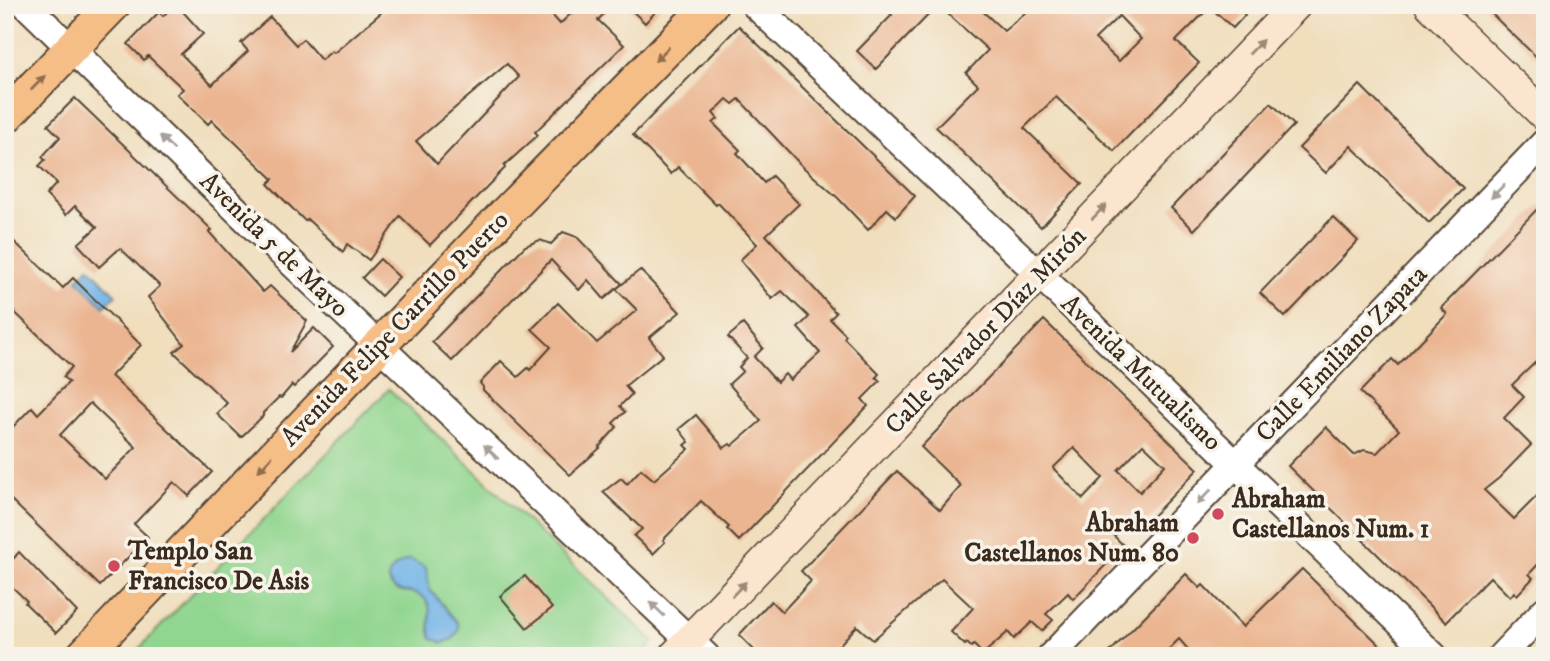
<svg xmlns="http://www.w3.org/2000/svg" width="1550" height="661" viewBox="0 0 1550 661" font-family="'IM FELL DW Pica',serif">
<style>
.green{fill:#91d690;stroke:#668057;stroke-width:2}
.water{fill:#72b4e7;stroke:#566f82;stroke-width:2}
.building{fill:#ebb591;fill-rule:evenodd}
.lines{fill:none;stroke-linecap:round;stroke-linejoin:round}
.tertiary-casing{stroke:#564536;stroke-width:30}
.secondary-casing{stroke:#564536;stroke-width:33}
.primary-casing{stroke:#564536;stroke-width:37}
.tertiary{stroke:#fff;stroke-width:26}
.secondary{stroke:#fbe5cf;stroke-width:30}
.primary{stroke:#f6be87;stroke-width:33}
.oneway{fill:#9b8876}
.oneway2{fill:#8f6d4d}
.oneway3{fill:#a79f9a}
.poi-dot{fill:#d1495b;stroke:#f7f3e8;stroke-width:2.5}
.labels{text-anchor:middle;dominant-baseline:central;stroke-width:7;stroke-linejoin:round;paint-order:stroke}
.street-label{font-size:26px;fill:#3b2a1e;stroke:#f7f3e8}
.poi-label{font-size:26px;font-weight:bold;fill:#3b2a1e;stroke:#f7f3e8;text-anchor:start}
</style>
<rect width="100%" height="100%" fill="#f7f3e8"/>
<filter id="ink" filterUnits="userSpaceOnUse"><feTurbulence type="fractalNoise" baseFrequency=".0143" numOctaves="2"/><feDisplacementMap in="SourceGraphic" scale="14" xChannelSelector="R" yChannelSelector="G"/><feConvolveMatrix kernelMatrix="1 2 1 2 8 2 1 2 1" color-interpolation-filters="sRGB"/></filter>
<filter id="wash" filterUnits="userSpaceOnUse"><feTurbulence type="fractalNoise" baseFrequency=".00686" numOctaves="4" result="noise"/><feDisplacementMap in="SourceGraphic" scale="28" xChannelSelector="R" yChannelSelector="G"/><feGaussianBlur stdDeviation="1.57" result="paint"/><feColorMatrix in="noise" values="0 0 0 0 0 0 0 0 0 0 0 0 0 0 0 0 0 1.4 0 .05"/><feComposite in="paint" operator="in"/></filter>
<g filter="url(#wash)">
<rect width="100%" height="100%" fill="#f0debd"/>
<polygon class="green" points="389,389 654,642 641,656 132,656"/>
<g class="water">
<polygon points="89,267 116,295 104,307 77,279"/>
<path d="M410,559L426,568L430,590L458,623L459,630L453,639L443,643L432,638C425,624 437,606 421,596C408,588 393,597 388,578C392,567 399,563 410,559Z"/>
</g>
<g id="blocks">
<g class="building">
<path d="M174,5H177L203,34L181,54L212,85L248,51L241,43L270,17L296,45L303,39L321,60L332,51L334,53L390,5H543L560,24L580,5H612L598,20L624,45L535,132L538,135L504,166L505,168L430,245L400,216L369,260L347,244L343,252L307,219L305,221L268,184L273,179L212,120L208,124L177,94L183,89L148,56L144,60L128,44L159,12L163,16ZM507,64L519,77L437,164L416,141Z"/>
<polygon points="626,5 662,5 645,23"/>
<path d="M882,5H976L1004,31L1034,5H1236L1245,15L1233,28L1210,7L1176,41L1199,63L1114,151L1056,97L1024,128L1082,184L1041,227L936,127L978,85L966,73L988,50L938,5L876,69L857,51L892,15ZM1119,16L1141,39L1119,61L1095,39Z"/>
<polygon points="1483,5 1545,5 1545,65 1507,29"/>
<polygon points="739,26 915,196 896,217 887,209 868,230 838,198 803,167 739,99 733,104 727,99 713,113 718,119 713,123 740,150 737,153 764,183 772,176 799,204 766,235 836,313 830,319 846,335 844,338 879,374 876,377 880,381 862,399 868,406 739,541 727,529 729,527 701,501 663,540 665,542 653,554 634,536 642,529 603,492 621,478 627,484 641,469 654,480 689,449 685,445 689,442 679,429 696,415 724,448 730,444 732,446 761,421 729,384 743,371 739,367 747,358 728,337 743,324 763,348 754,357 777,382 785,374 790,380 820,353 798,328 809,317 782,291 772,299 740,260 757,244 718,203 716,205 678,167 671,174 633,135"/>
<polygon points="1360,85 1463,189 1429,223 1351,146 1326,173 1299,148"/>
<polygon points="75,98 212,230 209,232 263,292 270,286 307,321 290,352 314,328 333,347 294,387 292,385 281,398 279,397 263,413 263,416 241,437 217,414 227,403 174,352 184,344 148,297 160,286 120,248 99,267 78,244 97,227 75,206 66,215 46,195 57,183 39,166 45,160 42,157 60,137 48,125"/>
<polygon points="1271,103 1294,125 1194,230 1171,208"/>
<polygon points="1545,201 1545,353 1512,385 1524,397 1504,418 1531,445 1499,478 1484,490 1514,519 1545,488 1545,557 1529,574 1533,578 1517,595 1514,592 1510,597 1490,577 1446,622 1288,466 1326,427 1354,455 1364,450 1377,453 1399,430 1360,392 1392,359 1398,365 1421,341 1447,314 1441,308"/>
<polygon points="1333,217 1358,241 1285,317 1260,293"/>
<polygon points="563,232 577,237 622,284 604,299 588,280 579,290 551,260 452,361 432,342 525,246 540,240 551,244"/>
<path d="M5,233L63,288L73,278L141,345L111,376L212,472L189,496L174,482L134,524L148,537L100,586L5,494V435L32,407L38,414L69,382L63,377L72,367L5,303ZM90,403L136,447L105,479L60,435Z"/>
<polygon points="380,259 399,277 381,296 362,278"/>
<polygon points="640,270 680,312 649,338 663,355 625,386 632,394 620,406 625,412 613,423 617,427 599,447 600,448 570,475 483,390 483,387 480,383 501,361 518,377 528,368 530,370 551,347 532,329 558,303 597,343 637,310 616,289"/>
<path d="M1044,320L1198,469L1146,523L1136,513L1114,536L1124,546L1073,599L1068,593L1046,614L1053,620L1042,631L1032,622L1014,639L1008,632L983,654L974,645L971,647L967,643L965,645L951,632L973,608L942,579L873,640L857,626L829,656H760L739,635L771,601L782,612L811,581L801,571L897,471L940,510L961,486L921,447ZM1143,444L1165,465L1140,492L1118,470ZM1074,448L1103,478L1083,499L1053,468Z"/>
<polygon points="5,551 14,558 19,552 77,612 56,633 25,603 27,601 5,580"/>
<polygon points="1302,569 1391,656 1194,656 1179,639 1162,656 1106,656 1186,574 1200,588 1203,585 1243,627"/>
<polygon points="525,576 552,608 527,628 500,596"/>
</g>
</g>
</g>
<g filter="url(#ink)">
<use href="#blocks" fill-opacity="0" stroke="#564536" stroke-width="2"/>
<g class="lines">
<defs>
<g id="tertiary">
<polyline points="26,5 256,229 706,656"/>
<polyline points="755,5 1040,275 1434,656"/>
<polyline points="1051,656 1545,142"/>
<polyline points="1501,656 1545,610"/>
</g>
<g id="secondary">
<polyline points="1430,5 1545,116"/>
<polyline points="674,656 1296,5"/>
</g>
<g id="primary">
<polyline points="5,117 113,5"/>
<polyline points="83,656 500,219 710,5"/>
</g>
</defs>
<use href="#tertiary" class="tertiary-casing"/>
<use href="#secondary" class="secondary-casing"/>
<use href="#primary" class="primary-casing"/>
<use href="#tertiary" class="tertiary"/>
<use href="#secondary" class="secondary"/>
<use href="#primary" class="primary"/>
</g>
<defs><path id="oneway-solid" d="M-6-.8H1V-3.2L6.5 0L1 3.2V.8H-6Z" transform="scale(1.75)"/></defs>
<g class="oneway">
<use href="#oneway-solid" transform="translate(1256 47) rotate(-46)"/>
<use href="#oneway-solid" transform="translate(1099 212) rotate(-46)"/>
<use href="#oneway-solid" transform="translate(739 589) rotate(-46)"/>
</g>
<g class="oneway2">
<use href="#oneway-solid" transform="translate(662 54) rotate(134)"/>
<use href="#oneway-solid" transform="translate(38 83) rotate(-46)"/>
<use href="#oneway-solid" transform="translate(265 464) rotate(133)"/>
</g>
<g class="oneway3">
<use href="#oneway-solid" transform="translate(167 143) rotate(-136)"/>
<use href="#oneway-solid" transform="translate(1498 191) rotate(134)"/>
<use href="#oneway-solid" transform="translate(491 452) rotate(-136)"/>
<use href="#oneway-solid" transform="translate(1204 497) rotate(134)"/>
<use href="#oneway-solid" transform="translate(657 609) rotate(-137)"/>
</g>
</g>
<g class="poi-dot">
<circle cx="1218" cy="514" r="7"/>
<circle cx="1193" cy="538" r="7"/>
<circle cx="114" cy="566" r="7"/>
</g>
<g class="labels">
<g class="street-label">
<text transform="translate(274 245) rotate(44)">Avenida 5 de Mayo</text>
<text transform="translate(395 329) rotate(-46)">Avenida Felipe Carrillo Puerto</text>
<text transform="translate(986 331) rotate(-46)">Calle Salvador Díaz Mirón</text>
<text transform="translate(1342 354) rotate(-46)">Calle Emiliano Zapata</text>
<text transform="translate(1141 373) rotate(44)">Avenida Mutualismo</text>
</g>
<g class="poi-label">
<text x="1232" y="499">Abraham<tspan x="1232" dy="30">Castellanos Num. 1</tspan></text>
<text x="1179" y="523" text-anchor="end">Abraham<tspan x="1179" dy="30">Castellanos Num. 80</tspan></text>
<text x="128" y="551">Templo San<tspan x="128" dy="30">Francisco De Asis</tspan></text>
</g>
</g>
<rect width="1550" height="661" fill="none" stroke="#f7f3e8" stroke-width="28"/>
</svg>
